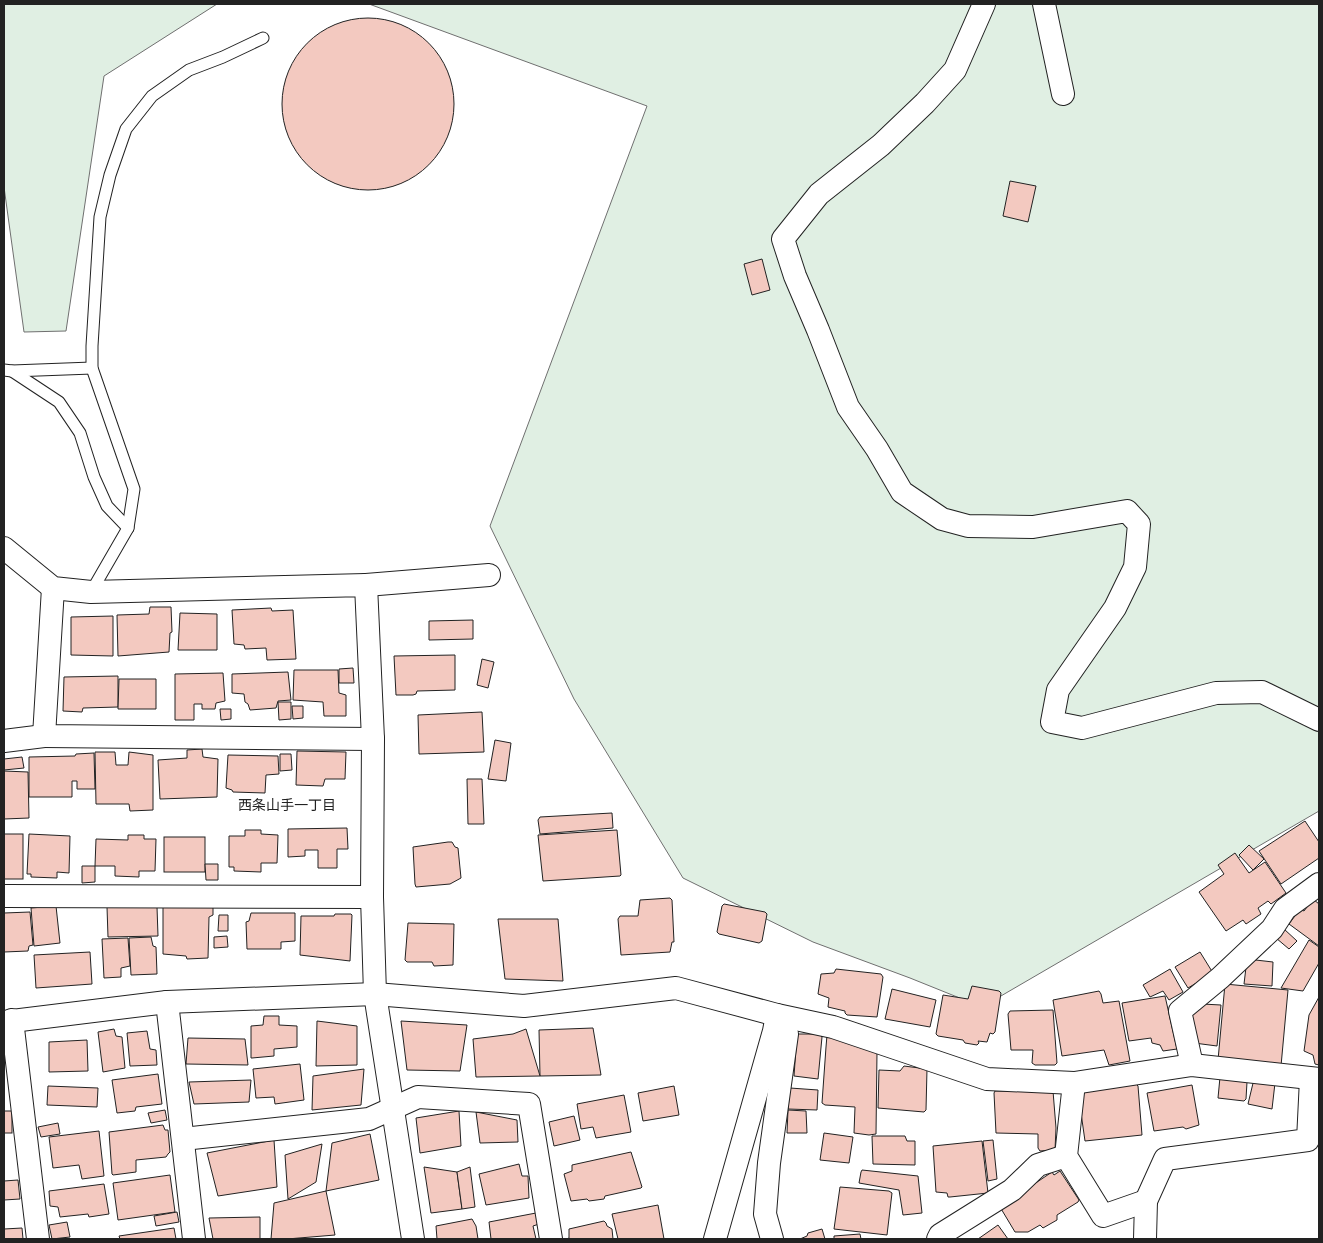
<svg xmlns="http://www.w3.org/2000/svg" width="1323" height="1243" viewBox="0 0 1323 1243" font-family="'PT Sans Narrow','Noto Sans JP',sans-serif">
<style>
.green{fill:#e0efe3;stroke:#6f6f6f}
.building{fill:#f3c9c0;stroke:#222}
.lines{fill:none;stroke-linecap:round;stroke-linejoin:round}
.service-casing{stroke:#222;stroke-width:13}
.minor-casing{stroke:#222;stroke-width:24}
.service{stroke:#fff;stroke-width:11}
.minor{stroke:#fff;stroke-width:22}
.labels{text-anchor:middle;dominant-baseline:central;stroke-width:4;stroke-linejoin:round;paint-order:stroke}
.neighbourhood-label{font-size:14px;fill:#222;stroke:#fff}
</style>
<rect width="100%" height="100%" fill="#fff"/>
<g class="green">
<polygon points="4,4 217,4 104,76 66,331 24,332 4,187"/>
<polygon points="369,4 1319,4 1319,811 982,1007 910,978 813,942 683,878 574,699 490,526 647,106"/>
</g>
<g class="building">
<circle cx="368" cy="104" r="86"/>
<polygon points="1010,181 1036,186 1028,222 1003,216"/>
<polygon points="762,259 770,290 752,295 744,264"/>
<polygon points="150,607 171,607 172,632 170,633 169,652 118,656 117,615 149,614"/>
<polygon points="271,608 272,611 293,610 296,659 267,660 266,648 245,649 244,645 234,644 232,610"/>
<polygon points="180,613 217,614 217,650 178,650"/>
<polygon points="113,616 113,656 71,655 71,617"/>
<polygon points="473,620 473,639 429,640 429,621"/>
<polygon points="455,655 455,690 417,691 416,694 413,695 396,695 394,656"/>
<polygon points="482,659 494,662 488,688 477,685"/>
<polygon points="353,668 354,683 339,683 339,669"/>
<polygon points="294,670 338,670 339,693 346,695 346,716 324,716 323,702 293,700"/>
<polygon points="288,672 291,700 278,701 276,708 250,710 248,704 245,702 244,694 232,693 232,674"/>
<polygon points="223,673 225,701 216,703 215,709 202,709 202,704 194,704 194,720 175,720 175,674"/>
<polygon points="118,676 118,707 83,708 82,712 63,711 64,677"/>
<polygon points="119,679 156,679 156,709 118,709"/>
<polygon points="278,702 291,702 291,719 279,720"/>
<polygon points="292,706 303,706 303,718 293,719"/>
<polygon points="220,709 231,709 231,719 221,720"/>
<polygon points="482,712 484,752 419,754 418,715"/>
<polygon points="495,740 511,743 506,781 488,779"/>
<polygon points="202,749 203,757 218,759 217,797 160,799 158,760 187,758 187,750"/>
<polygon points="297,751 346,752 345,779 325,779 323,786 296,785"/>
<polygon points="95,752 115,752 116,765 128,765 129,752 153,755 153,810 130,811 129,804 96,804"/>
<polygon points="94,753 95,789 77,789 77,781 72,781 72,797 29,797 29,757 75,756 76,754"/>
<polygon points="280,754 291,754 292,770 280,771"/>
<polygon points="228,755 278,756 279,774 266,775 265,793 233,792 232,790 226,788"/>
<polygon points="22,757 24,768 4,770 4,759"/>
<polygon points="4,771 28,772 29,818 4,819"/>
<polygon points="467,779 482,779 484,824 468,824"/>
<polygon points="612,813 613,828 540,834 538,820 540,817"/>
<polygon points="1305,821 1319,842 1319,858 1281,884 1259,851"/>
<polygon points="347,828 348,849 337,849 337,868 318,868 318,850 305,850 305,856 288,857 288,829"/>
<polygon points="245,830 261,830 261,834 278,835 277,863 261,863 261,872 234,871 234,867 229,867 229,836 245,836"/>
<polygon points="617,830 621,875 620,876 543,881 538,835"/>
<rect x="4" y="834" width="19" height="45"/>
<polygon points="29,834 70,836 69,873 57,872 57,878 31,877 31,874 27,874"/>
<polygon points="128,835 144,835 144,839 156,839 155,871 139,871 139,877 115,876 115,866 95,866 96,839 128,840"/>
<rect x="164" y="837" width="41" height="35"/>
<polygon points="448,842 452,842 455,847 458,848 461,878 450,884 416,887 415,884 413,847"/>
<polygon points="1249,845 1264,859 1253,870 1239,855"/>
<polygon points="1235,853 1249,873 1265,862 1286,893 1271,904 1268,901 1258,908 1261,914 1246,924 1243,920 1226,931 1199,892 1224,874 1218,865"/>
<polygon points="205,864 218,864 218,880 206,880"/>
<polygon points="82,866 95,866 95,882 82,883"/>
<polygon points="670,898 672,900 674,942 672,942 670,952 621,955 618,919 620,916 638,916 640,900"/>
<polygon points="1313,899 1319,904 1319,946 1289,924 1300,909 1304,911"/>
<polygon points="724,904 765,912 767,914 762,941 759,943 719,934 717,932 722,906"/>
<polygon points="56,906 60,943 34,946 31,908"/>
<polygon points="163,906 213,907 213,915 209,917 208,958 187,959 186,956 163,954"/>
<polygon points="107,907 157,907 158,936 108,937"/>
<polygon points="30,912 33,945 29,946 28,951 4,952 4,913"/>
<polygon points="251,913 295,913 295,941 281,942 281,949 247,949 246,922 249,921"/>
<polygon points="335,914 351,914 352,915 350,961 300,955 301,916 334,916"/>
<polygon points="219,915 228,915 228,931 218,931"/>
<polygon points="498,919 558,919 563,981 505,979"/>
<polygon points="408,923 454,924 453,965 434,966 432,962 407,962 405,960"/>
<polygon points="1284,929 1297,941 1289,949 1276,938"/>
<polygon points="227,936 228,947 214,948 214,937"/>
<polygon points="151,937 153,946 156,947 157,974 131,975 129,938"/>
<polygon points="128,938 130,966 121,968 121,977 104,978 102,939"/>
<polygon points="1309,940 1319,947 1319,963 1303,991 1281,988"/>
<polygon points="90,952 92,984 36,988 34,955"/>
<polygon points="1200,952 1213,973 1188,988 1175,967"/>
<polygon points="1247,959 1273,962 1272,986 1244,984"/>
<polygon points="836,969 881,974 883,977 877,1017 847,1015 845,1013 845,1011 828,1007 829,998 818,994 821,974 834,973"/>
<polygon points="1170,969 1183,992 1169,1000 1163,991 1150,997 1143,985"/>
<polygon points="1225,984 1288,990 1281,1066 1218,1060"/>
<polygon points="972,986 999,991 1001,993 995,1032 993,1034 990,1033 987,1042 978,1041 979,1043 977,1045 965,1043 963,1040 938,1036 936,1034 943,995 968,999"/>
<polygon points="892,989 936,1000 930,1027 885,1019"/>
<polygon points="1099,991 1101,994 1103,1003 1119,1001 1130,1061 1109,1065 1104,1050 1062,1056 1053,1000"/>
<polygon points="1165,996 1177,1049 1163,1051 1160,1045 1152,1043 1151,1038 1129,1041 1122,1003"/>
<polygon points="1319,997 1319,1065 1315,1064 1313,1055 1304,1051 1309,1015"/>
<polygon points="1202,1004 1221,1005 1217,1046 1194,1043 1191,1015"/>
<polygon points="1053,1010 1057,1063 1055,1065 1035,1065 1032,1063 1033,1050 1011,1050 1008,1014 1010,1011"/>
<polygon points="264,1016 279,1016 279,1025 297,1026 297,1047 274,1049 274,1056 252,1058 251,1058 251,1026 263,1025"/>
<polygon points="317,1021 357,1026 357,1065 316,1066"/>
<polygon points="401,1021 467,1025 460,1071 407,1070"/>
<polygon points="593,1028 601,1075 540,1076 539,1030"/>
<polygon points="114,1029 116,1036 122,1037 125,1068 103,1072 98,1032"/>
<polygon points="526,1029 540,1076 476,1077 473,1039 513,1034"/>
<polygon points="147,1031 150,1049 156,1050 157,1065 130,1066 127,1033"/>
<polygon points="797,1034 819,1034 822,1037 818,1079 794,1076"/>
<polygon points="827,1035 877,1052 876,1134 869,1135 854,1133 855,1107 825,1105 822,1103 826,1047"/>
<polygon points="188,1038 245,1039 248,1065 186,1064"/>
<polygon points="87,1040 88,1071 49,1072 49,1042"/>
<polygon points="300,1064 304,1100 275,1104 274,1097 256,1098 253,1069"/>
<polygon points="904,1066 927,1069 926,1110 924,1112 878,1108 879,1070 900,1071"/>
<polygon points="364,1069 361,1105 312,1110 313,1076"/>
<polygon points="158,1074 162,1104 136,1107 135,1111 117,1113 112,1080"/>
<polygon points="1220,1077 1247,1082 1246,1099 1244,1101 1218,1098"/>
<polygon points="1254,1079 1275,1083 1272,1109 1248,1104"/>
<polygon points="251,1080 249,1102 194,1104 189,1082"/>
<polygon points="1136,1084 1138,1086 1142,1135 1085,1141 1078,1092"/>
<polygon points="1192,1085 1199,1125 1186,1129 1183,1127 1154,1131 1147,1093"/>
<polygon points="48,1086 98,1088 97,1107 47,1105"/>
<polygon points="674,1086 679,1115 643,1121 638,1093"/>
<polygon points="790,1088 818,1090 817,1110 788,1109"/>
<polygon points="995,1091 1053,1091 1056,1128 1055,1150 1040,1151 1038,1148 1038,1134 996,1133 994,1093"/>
<polygon points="624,1095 631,1132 596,1138 593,1127 581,1129 577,1104"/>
<polygon points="165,1110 167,1120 151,1123 148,1113"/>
<polygon points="788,1110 806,1111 807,1133 787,1133"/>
<rect x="4" y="1111" width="8" height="22"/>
<polygon points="459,1111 461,1146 420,1153 416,1118"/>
<polygon points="476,1112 517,1120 518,1142 480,1143"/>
<polygon points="574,1116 580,1140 554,1146 549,1122"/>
<polygon points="58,1123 60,1134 41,1137 38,1127"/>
<polygon points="163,1125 165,1130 168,1130 170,1152 168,1154 166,1157 136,1160 136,1172 113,1175 112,1174 109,1132"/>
<polygon points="99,1131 104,1176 82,1179 79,1165 53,1168 49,1137"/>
<polygon points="824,1133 853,1137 849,1163 820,1160"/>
<polygon points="370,1134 379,1180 326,1191 332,1143"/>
<polygon points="872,1136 905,1136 907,1141 915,1141 915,1165 873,1164"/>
<polygon points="274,1140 277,1187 218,1196 207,1153"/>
<polygon points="993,1140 997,1179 988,1181 983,1141"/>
<polygon points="982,1141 988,1193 950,1197 948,1197 947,1193 936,1192 933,1146"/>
<polygon points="322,1144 316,1182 288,1199 285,1155"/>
<polygon points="631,1152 642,1187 641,1188 605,1196 604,1199 589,1201 587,1199 571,1201 564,1174 572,1171 572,1165"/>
<polygon points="519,1164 522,1176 528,1176 529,1198 486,1205 479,1174"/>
<polygon points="424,1167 457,1172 462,1209 431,1213"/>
<polygon points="470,1167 475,1207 462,1209 457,1172"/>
<polygon points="862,1170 918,1176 922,1213 903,1215 899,1190 859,1183 861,1172"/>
<polygon points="1060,1171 1079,1200 1078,1202 1057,1215 1057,1220 1043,1228 1040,1225 1028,1232 1015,1232 1000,1207 1052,1172 1054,1175"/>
<polygon points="170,1175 175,1212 118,1220 113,1183"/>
<polygon points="18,1180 20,1199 4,1200 4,1181"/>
<polygon points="104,1184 109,1214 89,1217 88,1214 60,1217 58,1207 50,1206 49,1191"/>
<polygon points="840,1187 889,1191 892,1193 887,1235 834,1229"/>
<polygon points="326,1191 335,1235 287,1239 271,1239 274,1203"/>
<polygon points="658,1205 664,1239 618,1239 612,1214"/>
<polygon points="177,1212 179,1222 156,1226 154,1216"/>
<polygon points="536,1213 539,1224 533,1226 536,1239 491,1239 489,1222"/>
<polygon points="260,1217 260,1239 213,1239 209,1218"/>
<polygon points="472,1219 476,1226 478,1239 437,1239 436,1226"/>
<polygon points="604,1221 606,1223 607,1226 612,1229 613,1239 567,1239 569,1238 569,1229"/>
<polygon points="67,1222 70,1237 52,1239 49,1225"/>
<polygon points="998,1225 1008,1239 978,1239"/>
<polygon points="22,1228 23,1239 4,1239 4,1229"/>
<polygon points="174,1228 176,1239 120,1239 119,1236"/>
<polygon points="822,1229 825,1239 800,1239 807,1236 808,1233"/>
<polygon points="860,1234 861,1239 834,1239 834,1236"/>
</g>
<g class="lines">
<defs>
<g id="service">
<polyline points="4,370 12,371 92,368"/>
<polyline points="12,371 59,402 80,433 94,477 107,506 128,528"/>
<polyline points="91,592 128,528 134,489 92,368 92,346 100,217 110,175 126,129 152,96 189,70 223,57 263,38"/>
</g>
<g id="minor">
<polyline points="984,4 955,70 925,103 881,145 819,194 783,239 795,276 818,330 848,407 877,449 902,492 942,519 968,526 1033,527 1127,511 1139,524 1135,567 1115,608 1058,690 1052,722 1082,728 1216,693 1262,692 1319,720"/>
<polyline points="1044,4 1063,94"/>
<polyline points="4,548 53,588 91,592 366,585 373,739 372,897 375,994 413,1239"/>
<polyline points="366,585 489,575"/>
<polyline points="53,588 44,736 373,739"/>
<polyline points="4,741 44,736"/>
<polyline points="4,896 372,897"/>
<polyline points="167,1002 194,1239"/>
<polyline points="12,1020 38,1239"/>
<polyline points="4,1022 167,1002 375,994 524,1006 676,988 777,1015 833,1027 987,1079 1074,1083 1192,1065 1319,1079"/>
<polyline points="1192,1065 1180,1011 1220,978 1272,929 1285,909 1319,884"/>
<polyline points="1074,1083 1066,1156 1103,1216 1146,1201"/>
<polyline points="183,1139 369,1119 418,1097 529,1104 551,1239"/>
<polyline points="715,1239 774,1031 777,1015"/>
<polyline points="772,1239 765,1214 769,1163 787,1034 775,1031"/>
<polyline points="938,1239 940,1235 1012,1190 1038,1165 1066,1156"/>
<polyline points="1145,1239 1146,1201 1165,1159 1308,1140 1311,1079"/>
</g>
</defs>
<use href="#service" class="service-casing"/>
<use href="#minor" class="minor-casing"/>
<use href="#service" class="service"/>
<use href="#minor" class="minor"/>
</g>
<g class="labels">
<g class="neighbourhood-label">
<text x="287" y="805">西条山手一丁目</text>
</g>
</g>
<rect width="1323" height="1243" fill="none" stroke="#222222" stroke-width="10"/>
</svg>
